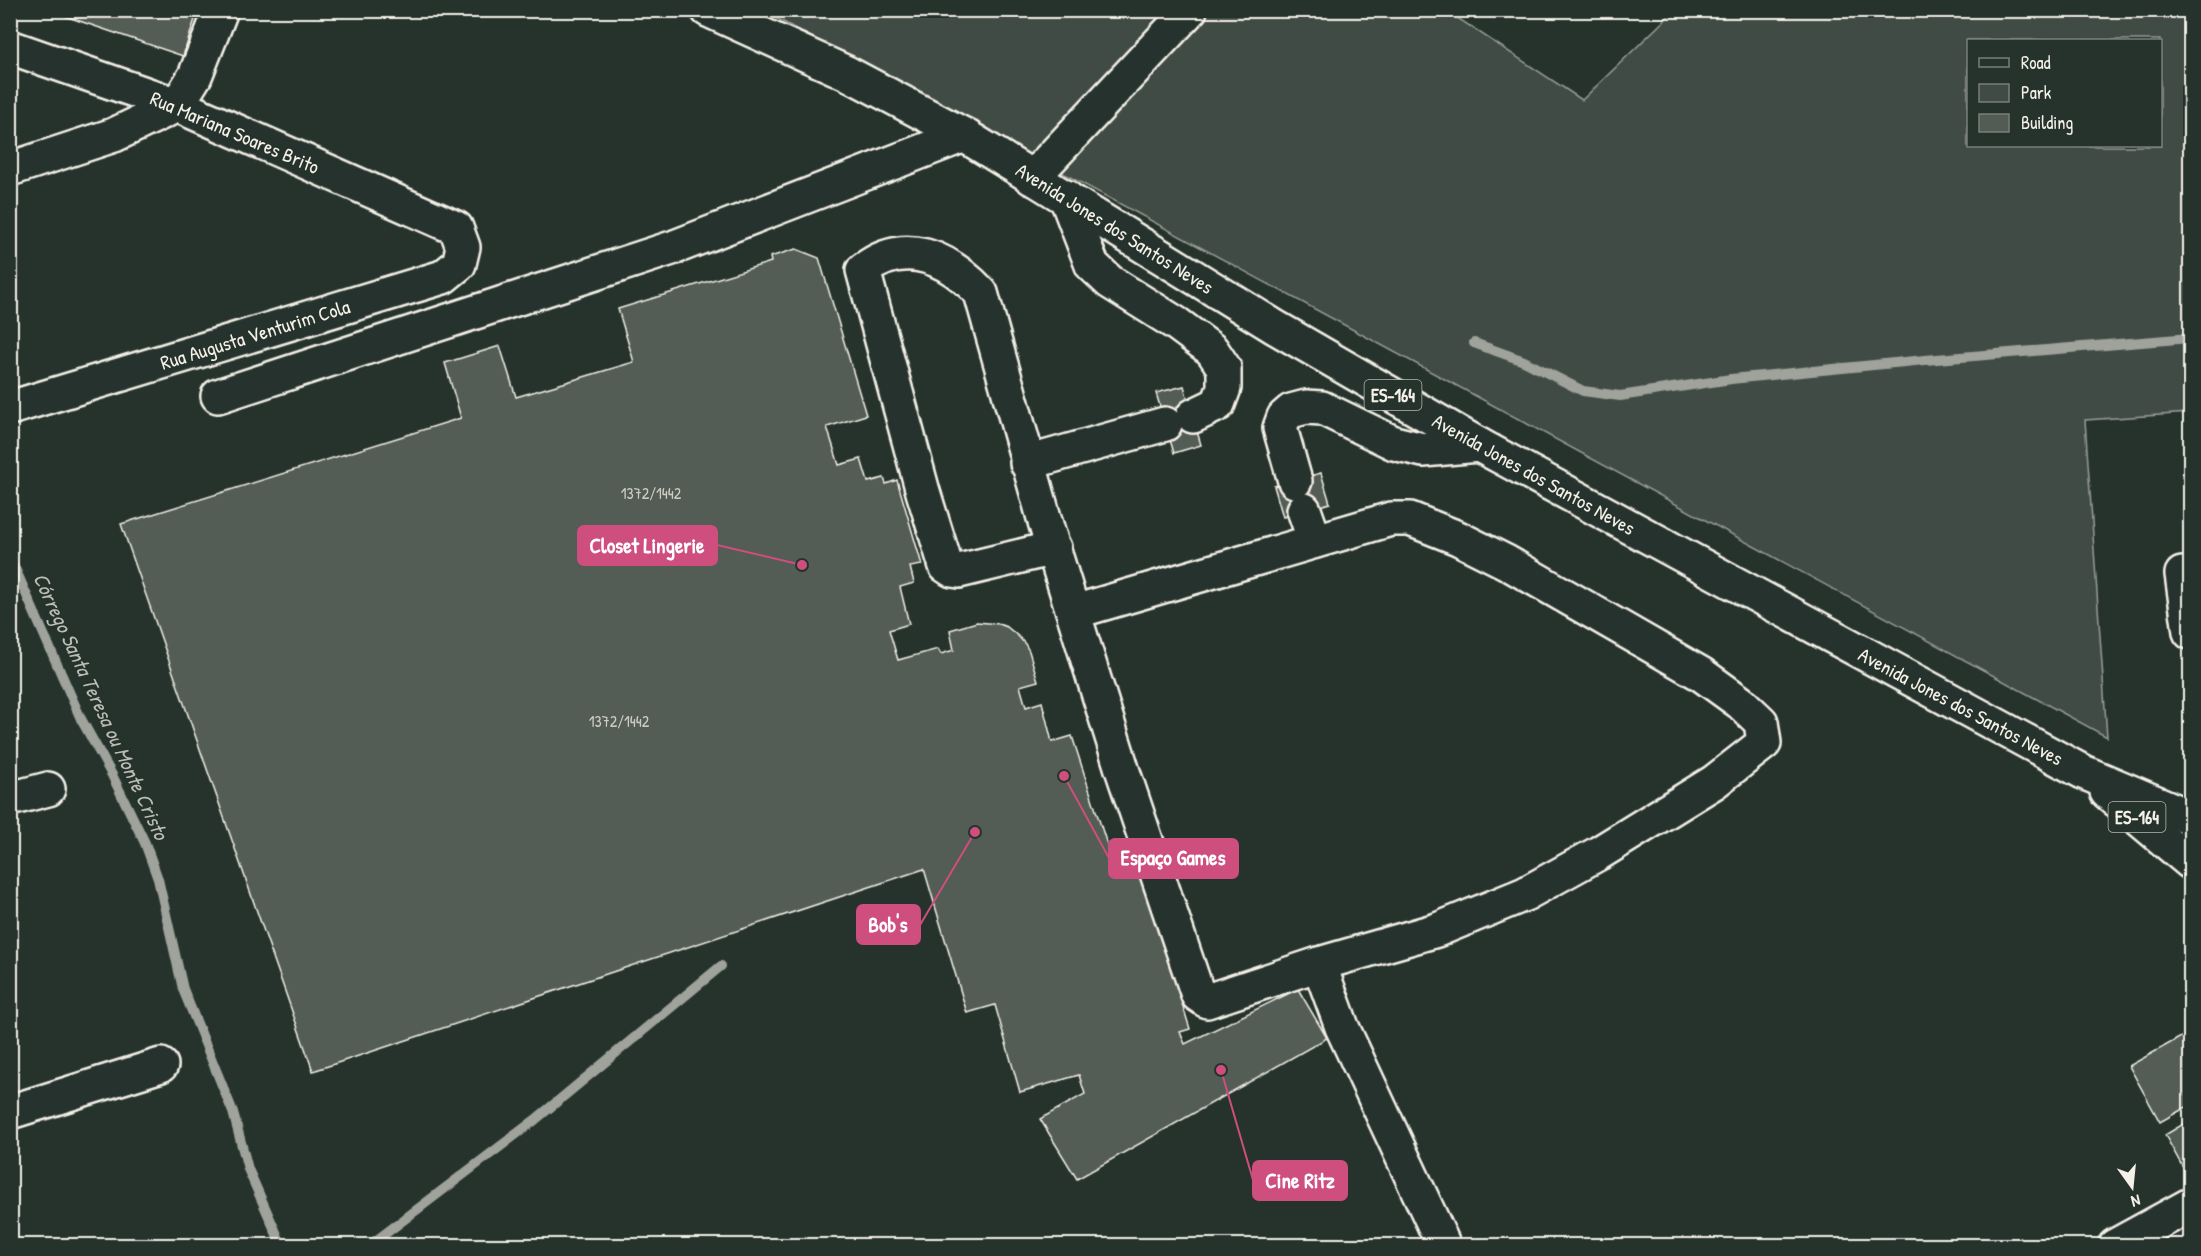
<svg xmlns="http://www.w3.org/2000/svg" width="2201" height="1256" viewBox="0 0 2201 1256" font-family="'Patrick Hand',sans-serif">
<style>
.green{fill:#414b45;stroke:#9a9e96;stroke-width:1.5;fill-rule:evenodd}
.lines{fill:none;stroke-linecap:round;stroke-linejoin:round}
.stream{stroke:#9fa39b;stroke-width:10}
.building{fill:#525c55;stroke:#f4f1e8;stroke-width:1.5}
.minor-casing{stroke:#f4f1e8;stroke-width:38}
.highway-casing{stroke:#f4f1e8;stroke-width:38}
.minor{stroke:#26332d;stroke-width:33}
.highway{stroke:#26332d;stroke-width:33}
.labels{text-anchor:middle;dominant-baseline:central;stroke-width:4.5;stroke-linejoin:round;paint-order:stroke}
.number-label{font-size:16px;fill:#ccccc3}
.shield{fill:#26332d;stroke:#b6b8b0;stroke-width:1.5}
.shield-label{font-size:18px;font-weight:bold;fill:#f4f1e8}
.street-label{font-size:20px;fill:#f4f1e8;stroke:#26332d}
.water-label{font-size:21px;font-style:italic;fill:#bcbdb5;stroke:#26332d}
.leader{fill:none;stroke:#ce4e7e;stroke-width:2}
.callout-dot{fill:#ce4e7e;stroke:#26332d;stroke-width:2}
.callout{fill:#ce4e7e;stroke:#ce4e7e;stroke-width:2}
.callout-label{font-size:21px;text-anchor:middle;font-weight:bold;fill:#fff}
</style>
<rect width="100%" height="100%" fill="#26332d"/>
<filter id="ink" filterUnits="userSpaceOnUse"><feTurbulence type="fractalNoise" baseFrequency=".0167" numOctaves="2"/><feDisplacementMap in="SourceGraphic" scale="12" xChannelSelector="R" yChannelSelector="G"/><feConvolveMatrix kernelMatrix="1 2 1 2 8 2 1 2 1" color-interpolation-filters="sRGB"/></filter>
<g filter="url(#ink)">
<path class="green" d="M763,11H1447L1582,100L1674,11H2190V413L2085,420L2107,737ZM1968,40H2160V146H1968Z"/>
<g class="lines">
<g class="stream">
<polyline points="1474,343 1524,361 1583,391 1620,396 1731,379 1925,360 2190,338"/>
<polyline points="10,557 81,719 112,775 145,843 158,879 183,989 233,1112 248,1169 282,1246"/>
<polyline points="369,1246 535,1120 721,966"/>
</g>
</g>
<g class="building">
<polygon points="47,10 198,10 183,56"/>
<polygon points="796,249 819,258 866,415 827,427 839,465 861,459 868,482 884,478 886,484 897,480 922,565 910,567 914,583 900,587 909,624 889,630 898,660 938,649 941,654 954,650 950,630 977,622 999,624 1007,627 1019,637 1025,644 1029,651 1038,681 1020,686 1026,707 1042,702 1052,742 1072,736 1111,857 1134,850 1190,1029 1180,1032 1185,1044 1298,989 1327,1038 1077,1179 1040,1119 1085,1094 1079,1075 1020,1092 995,1005 967,1013 924,869 313,1071 121,524 461,418 445,363 500,346 516,397 634,362 618,309 771,262 770,257"/>
<polygon points="1184,386 1201,445 1174,453 1156,393"/>
<polygon points="1321,473 1330,503 1283,517 1274,486"/>
<polygon points="2190,1032 2190,1105 2160,1122 2129,1066"/>
<polygon points="2190,1120 2190,1173 2187,1175 2165,1135"/>
</g>
<g class="lines">
<defs>
<g id="minor">
<polyline points="10,47 177,105 456,228 463,247 459,264 443,277 10,408"/>
<polyline points="10,169 114,135 177,105 195,76 221,10"/>
<polyline points="1032,178 1190,10"/>
<polyline points="1066,197 1092,265 1110,282 1177,324 1212,350 1224,368 1224,388 1218,404 1193,416"/>
<polyline points="218,396 675,247 964,135"/>
<polyline points="1027,463 1165,424"/>
<polyline points="1295,481 1280,428 1284,417 1291,411 1306,407 1322,408 1394,443 1423,450 1479,445"/>
<polyline points="1304,510 1315,541"/>
<path d="M1054,548L959,571L952,570L946,566L923,492L863,270C906,237 948,258 981,293L1046,525L1122,769L1198,995L1207,1001L1319,964L1437,930L1525,894L1599,853L1714,782L1764,743L1761,722L1741,703L1701,674L1506,562L1458,538L1410,519H1391L1074,612"/>
<polyline points="2182,574 2190,632"/>
<polyline points="10,799 48,789"/>
<polyline points="1319,964 1342,1027 1444,1246"/>
<polyline points="10,1112 161,1065"/>
<polyline points="2115,1246 2190,1205"/>
</g>
<g id="highway">
<polyline points="708,10 847,73 964,135 1275,327 1479,445 2083,772 2190,817"/>
<polyline points="2107,792 2190,862"/>
</g>
</defs>
<use href="#minor" class="minor-casing"/>
<use href="#highway" class="highway-casing"/>
<use href="#minor" class="minor"/>
<use href="#highway" class="highway"/>
</g>
</g>
<g class="labels">
<g class="number-label">
<text x="651" y="493">1372/1442</text>
<text x="619" y="721">1372/1442</text>
</g>
<g class="shield">
<rect x="1364.5" y="380" width="57" height="30" rx="4.5"/>
<rect x="2108.5" y="802" width="57" height="30" rx="4.5"/>
</g>
<g class="shield-label">
<text x="1393" y="395">ES-164</text>
<text x="2137" y="817">ES-164</text>
</g>
<g class="street-label">
<text transform="translate(235 132) rotate(23)">Rua Mariana Soares Brito</text>
<text transform="translate(1115 228) rotate(32)">Avenida Jones dos Santos Neves</text>
<text transform="translate(255 334) rotate(-17)">Rua Augusta Venturim Cola</text>
<text transform="translate(1534 474) rotate(29)">Avenida Jones dos Santos Neves</text>
<text transform="translate(1961 706) rotate(28)">Avenida Jones dos Santos Neves</text>
</g>
<g class="water-label">
<text transform="translate(101 706) rotate(65)">Córrego Santa Teresa ou Monte Cristo</text>
</g>
</g>
<path class="leader" d="M802 565L717 545M1064 776L1109 858M975 832L920 925M1221 1070L1253 1180"/>
<g class="callout-dot">
<circle cx="802" cy="565" r="6"/>
<circle cx="1064" cy="776" r="6"/>
<circle cx="975" cy="832" r="6"/>
<circle cx="1221" cy="1070" r="6"/>
</g>
<g class="callout">
<rect x="578" y="526" width="139" height="39" rx="6"/>
<rect x="1109" y="839" width="129" height="39" rx="6"/>
<rect x="857" y="905" width="63" height="39" rx="6"/>
<rect x="1253" y="1161" width="94" height="39" rx="6"/>
</g>
<g class="callout-label">
<text x="647" y="553">Closet Lingerie</text>
<text x="1173" y="865">Espaço Games</text>
<text x="888" y="932">Bob's</text>
<text x="1300" y="1188">Cine Ritz</text>
</g>
<rect width="2201" height="1256" fill="none" stroke="#26332d" stroke-width="36"/>
<rect x="18" y="18" width="2165" height="1220" fill="none" stroke="#f4f1e8" stroke-width="2" filter="url(#ink)"/>
<rect x="1967" y="39" width="195" height="108" fill="#26332d" stroke="#787f78" stroke-width="1.5"/>
<rect x="1979" y="58" width="30" height="9" fill="#26332d" stroke="#787f78" stroke-width="1.5"/>
<text x="2021" y="69" font-size="18" fill="#f4f1e8">Road</text>
<rect x="1979" y="84" width="30" height="18" fill="#414b45" stroke="#787f78" stroke-width="1.5"/>
<text x="2021" y="99" font-size="18" fill="#f4f1e8">Park</text>
<rect x="1979" y="114" width="30" height="18" fill="#525c55" stroke="#787f78" stroke-width="1.5"/>
<text x="2021" y="129" font-size="18" fill="#f4f1e8">Building</text>
<g transform="translate(2132 1187) rotate(165)" stroke="#26332d" stroke-width="4.5" paint-order="stroke">
<path d="M0-4.5L10 22L0 15L-10 22Z" fill="#f4f1e8"/>
<text y="-9" font-size="16" font-weight="bold" text-anchor="middle" fill="#f4f1e8">N</text>
</g>
</svg>
